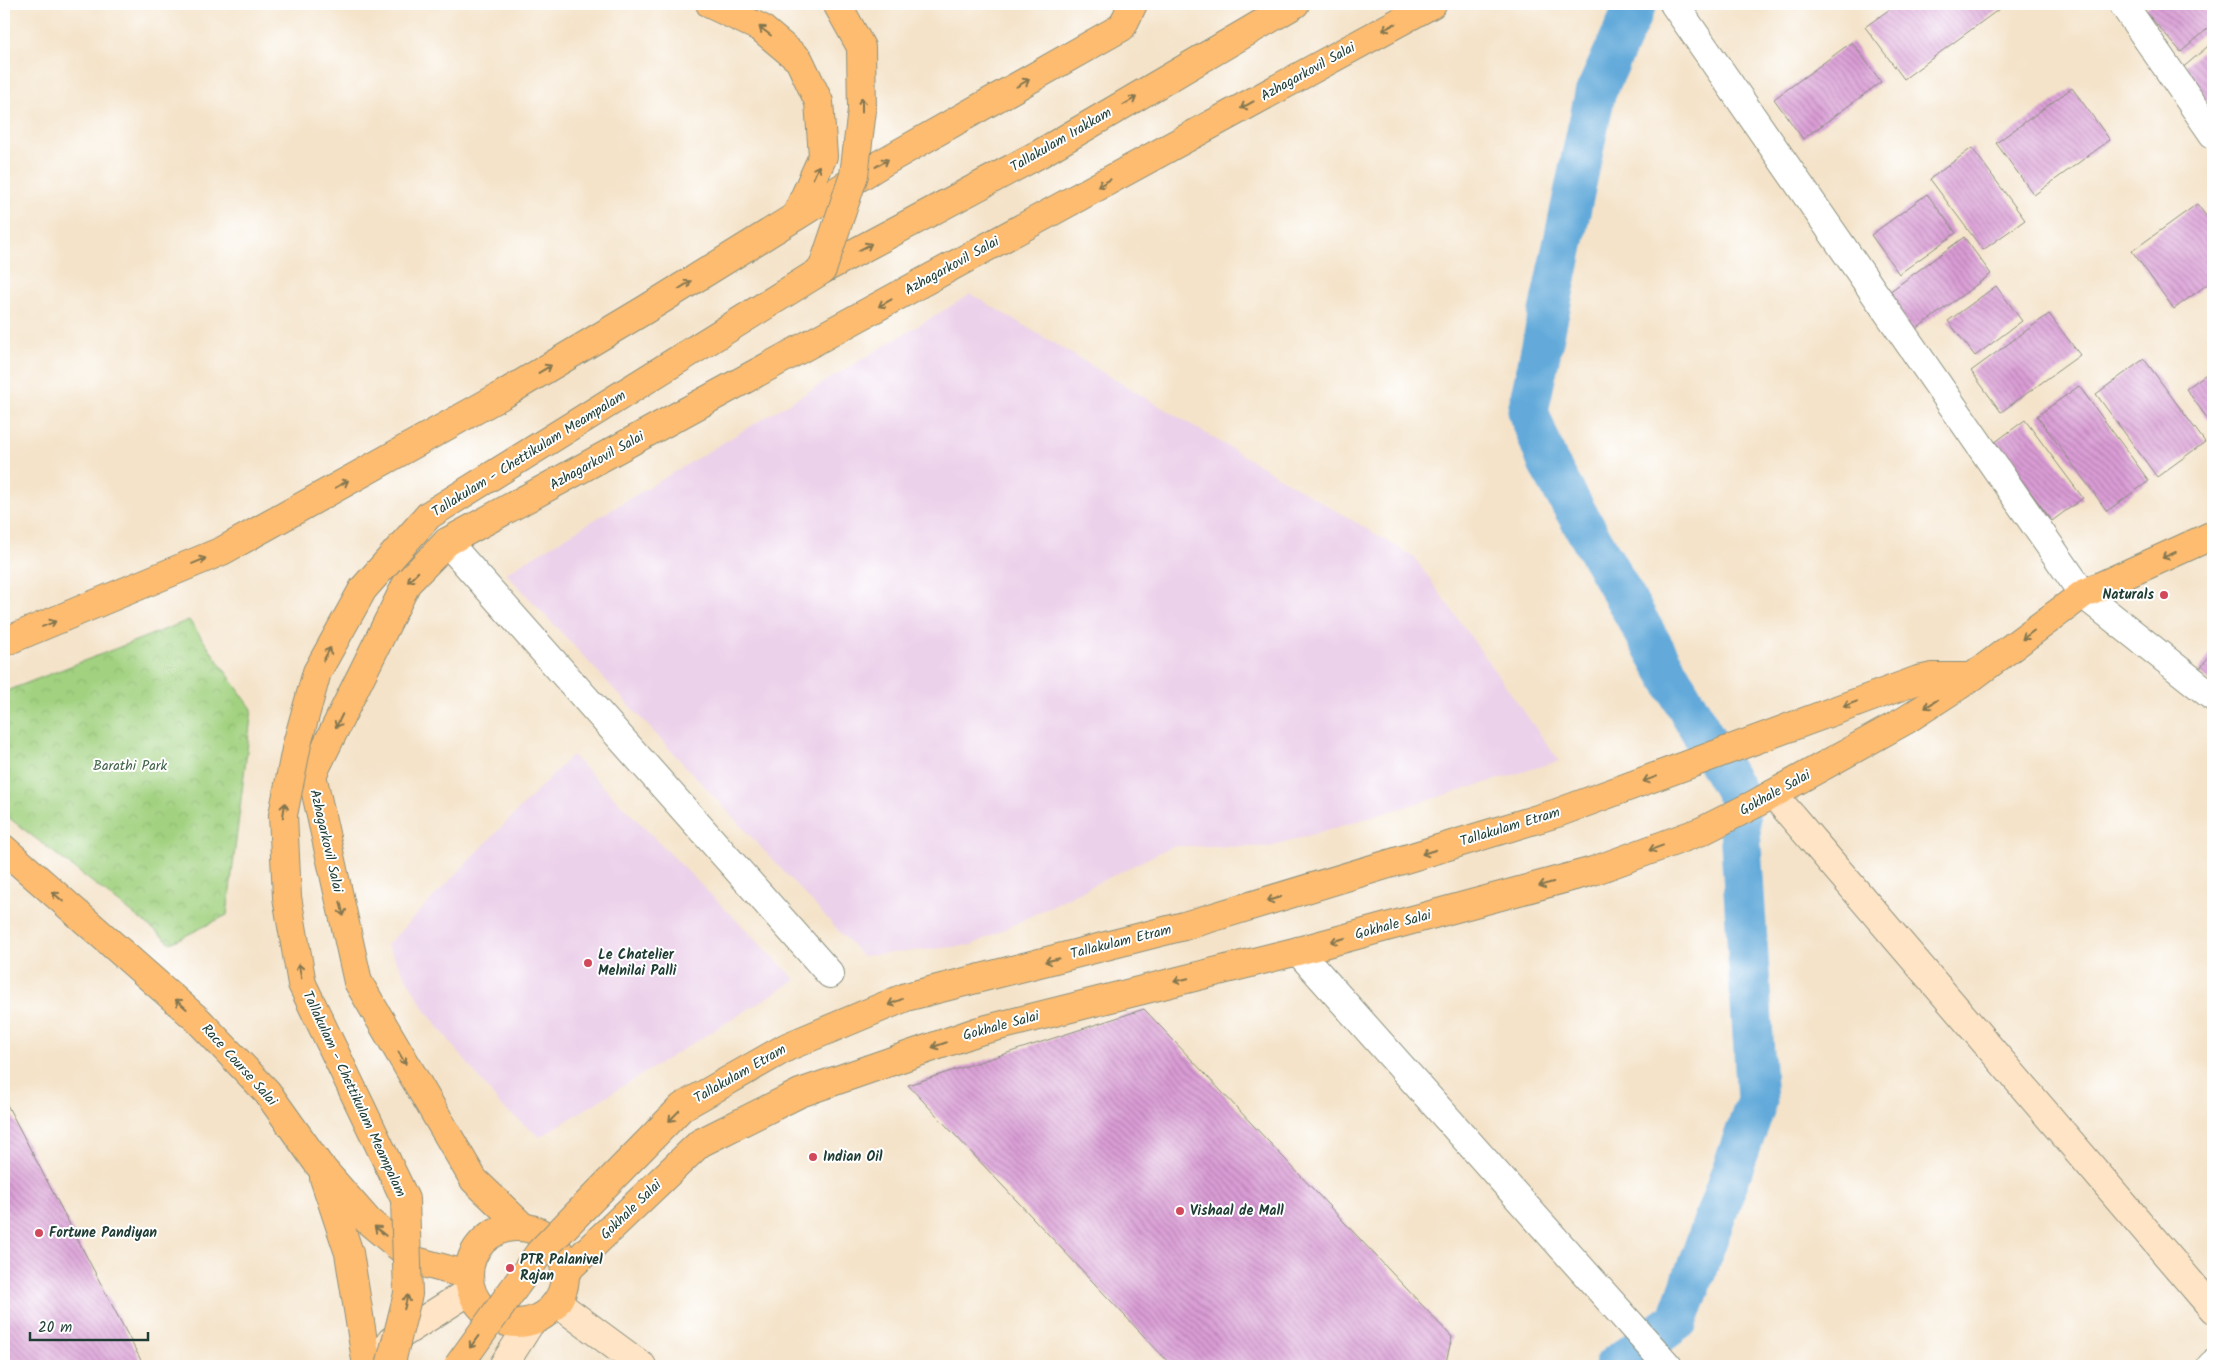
<svg xmlns="http://www.w3.org/2000/svg" width="2217" height="1370" viewBox="0 0 2217 1370" font-family="Kalam,sans-serif">
<style>
.built{fill:#ecd1ea}
.park{fill:url(#park-crowns);stroke:#60885a}
.lines{fill:none;stroke-linecap:round;stroke-linejoin:round}
.canal{stroke:#64aada;stroke-width:41}
.building{fill:url(#building-back-hatch)}
.street-casing{stroke:#8a907e;stroke-width:30}
.secondary-casing{stroke:#8a907e;stroke-width:30}
.primary-casing{stroke:#8a907e;stroke-width:30}
.highway-casing{stroke:#8a907e;stroke-width:30}
.street{stroke:#fff;stroke-width:28}
.secondary{stroke:#ffe4c6;stroke-width:28}
.primary{stroke:#febc70;stroke-width:28}
.highway{stroke:#febc70;stroke-width:28}
.highway-bridge-casing{stroke:#8a907e;stroke-width:30;stroke-linecap:butt}
.highway-bridge{stroke:#febc70;stroke-width:28}
.oneway{stroke:#83764f}
.poi-dot{fill:#d1495b;stroke:#fff;stroke-width:2}
.labels{text-anchor:middle;dominant-baseline:central;stroke-width:4;stroke-linejoin:round;paint-order:stroke}
.street-label{font-size:14px;fill:#1f3d34;stroke:#fff}
.poi-label{font-size:14px;font-weight:bold;fill:#1f3d34;stroke:#fff;text-anchor:start}
.park-label{font-size:14px;fill:#406247;stroke:#fff}
</style>
<defs>
<pattern id="park-crowns" width="20" height="18" patternUnits="userSpaceOnUse" patternTransform="scale(1.25)"><rect width="20" height="18" fill="#a2d280"/><path d="M2 6a3 3 0 1 1 6 0M12 15a3 3 0 1 1 6 0" fill="none" stroke="#8bb56f"/></pattern>
<pattern id="building-back-hatch" width="6" height="6" patternUnits="userSpaceOnUse" patternTransform="scale(1.25)"><rect width="6" height="6" fill="#da9cd5"/><path d="M-1 5l2 2M0 0l6 6M5-1l2 2" fill="none" stroke="#b080ae"/></pattern>
</defs>
<rect width="100%" height="100%" fill="#fff"/>
<filter id="ink" filterUnits="userSpaceOnUse"><feTurbulence type="fractalNoise" baseFrequency=".02" numOctaves="2"/><feDisplacementMap in="SourceGraphic" scale="10" xChannelSelector="R" yChannelSelector="G"/><feConvolveMatrix kernelMatrix="1 2 1 2 8 2 1 2 1" color-interpolation-filters="sRGB"/></filter>
<filter id="wash" filterUnits="userSpaceOnUse"><feTurbulence type="fractalNoise" baseFrequency=".0096" numOctaves="4" result="noise"/><feDisplacementMap in="SourceGraphic" scale="20" xChannelSelector="R" yChannelSelector="G"/><feGaussianBlur stdDeviation="1.12" result="paint"/><feColorMatrix in="noise" values="0 0 0 0 0 0 0 0 0 0 0 0 0 0 0 0 0 1.4 0 .05"/><feComposite in="paint" operator="in"/></filter>
<g filter="url(#wash)">
<rect width="100%" height="100%" fill="#f4e3c9"/>
<g class="built">
<polygon points="971,294 1414,557 1559,761 1270,847 1173,846 972,945 862,956 506,573"/>
<polygon points="572,755 796,980 540,1137 501,1106 426,1011 387,945"/>
</g>
<polygon class="park" points="189,620 252,709 227,915 171,943 4,814 4,692"/>
<g class="lines">
<polyline class="canal" points="1615,1366 1678,1320 1757,1101 1738,796 1548,463 1528,411 1595,94 1636,4"/>
</g>
<g id="blocks">
<g class="building">
<polygon points="1897,4 2006,4 1904,79 1865,27"/>
<polygon points="2151,4 2213,4 2213,24 2181,52 2144,10"/>
<polygon points="1852,42 1881,82 1803,139 1774,99"/>
<polygon points="2213,42 2213,106 2212,107 2180,70"/>
<polygon points="2072,88 2110,140 2034,195 1996,143"/>
<polygon points="1972,148 2025,220 1983,250 1930,179"/>
<polygon points="1927,194 1956,233 1899,274 1871,235"/>
<polygon points="2197,204 2213,225 2213,280 2174,309 2132,251"/>
<polygon points="1964,237 1991,274 1908,335 1881,298"/>
<polygon points="1996,286 2022,321 1975,356 1948,321"/>
<polygon points="2049,314 2080,355 2001,412 1971,371"/>
<polygon points="2144,359 2205,442 2157,477 2096,394"/>
<polygon points="2213,369 2213,426 2186,389"/>
<polygon points="2079,386 2149,481 2107,511 2037,416"/>
<polygon points="2025,420 2083,498 2052,521 1994,443"/>
<polygon points="2213,650 2213,683 2198,672"/>
<polygon points="1144,1009 1452,1337 1445,1366 1172,1366 908,1085"/>
<polygon points="4,1099 144,1366 4,1366"/>
</g>
</g>
</g>
<g filter="url(#ink)">
<use href="#blocks" fill-opacity="0" stroke="#8a907e" stroke-width="1"/>
<g class="lines">
<defs>
<g id="street">
<polyline points="1674,4 2083,594 2213,697"/>
<polyline points="2123,4 2213,134"/>
<polyline points="447,542 830,974"/>
<polyline points="1298,951 1668,1366"/>
<polyline points="2211,1366 2213,1364"/>
</g>
<g id="secondary">
<polyline points="1773,794 2213,1309"/>
<polyline points="557,1303 642,1366"/>
<polyline points="386,1349 391,1341 471,1290"/>
<polyline points="503,1366 531,1322"/>
</g>
<g id="primary">
<polyline points="710,4 761,28 799,60 819,102 823,156 796,216"/>
<polyline points="4,642 222,551 504,394 643,311 882,163 1122,27 1133,4"/>
<polyline points="4,849 198,1020 267,1092 319,1165 368,1221 416,1261 468,1275"/>
<polyline points="324,1178 349,1253 367,1366"/>
<circle cx="517" cy="1275" r="48"/>
<polyline points="523,1227 474,1180 358,982 312,775 407,583 447,542 1432,4"/>
<polyline points="565,1272 700,1143 800,1093 979,1031 1298,951 1593,871 1702,831 1753,805 1906,720 1972,677"/>
</g>
<g id="highway">
<polyline points="822,270 1041,153 1295,4"/>
<polyline points="1184,926 1557,813 1918,680 1933,677 1972,677 2083,594 2213,535"/>
</g>
</defs>
<use href="#street" class="street-casing"/>
<use href="#secondary" class="secondary-casing"/>
<use href="#primary" class="primary-casing"/>
<use href="#highway" class="highway-casing"/>
<use href="#street" class="street"/>
<use href="#secondary" class="secondary"/>
<use href="#primary" class="primary"/>
<use href="#highway" class="highway"/>
<defs>
<g id="highway-bridge">
<polyline points="390,1366 408,1294 405,1199 302,984 287,897 283,815 297,744 317,672 363,589 429,515 822,270 854,175 862,110 861,47 837,4"/>
<polyline points="458,1366 540,1252 682,1107 787,1047 906,997 1184,926"/>
</g>
</defs>
<use href="#highway-bridge" class="highway-bridge-casing"/>
<use href="#highway-bridge" class="highway-bridge"/>
</g>
<defs><path id="oneway-shaft" d="M-6 0H5M1.5-3L5.5 0L1.5 3" fill="none" stroke-width="1.6" stroke-linecap="round" stroke-linejoin="round" transform="scale(1.25)"/></defs>
<g class="oneway">
<use href="#oneway-shaft" transform="translate(1389 27) rotate(151)"/>
<use href="#oneway-shaft" transform="translate(765 31) rotate(-143)"/>
<use href="#oneway-shaft" transform="translate(1023 83) rotate(-30)"/>
<use href="#oneway-shaft" transform="translate(1130 101) rotate(-30)"/>
<use href="#oneway-shaft" transform="translate(862 105) rotate(-90)"/>
<use href="#oneway-shaft" transform="translate(1247 105) rotate(151)"/>
<use href="#oneway-shaft" transform="translate(882 163) rotate(-31)"/>
<use href="#oneway-shaft" transform="translate(816 172) rotate(-65)"/>
<use href="#oneway-shaft" transform="translate(1104 183) rotate(151)"/>
<use href="#oneway-shaft" transform="translate(865 247) rotate(-28)"/>
<use href="#oneway-shaft" transform="translate(685 285) rotate(-32)"/>
<use href="#oneway-shaft" transform="translate(885 303) rotate(151)"/>
<use href="#oneway-shaft" transform="translate(545 369) rotate(-31)"/>
<use href="#oneway-shaft" transform="translate(342 484) rotate(-29)"/>
<use href="#oneway-shaft" transform="translate(2169 555) rotate(156)"/>
<use href="#oneway-shaft" transform="translate(199 561) rotate(-23)"/>
<use href="#oneway-shaft" transform="translate(413 577) rotate(135)"/>
<use href="#oneway-shaft" transform="translate(49 624) rotate(-22)"/>
<use href="#oneway-shaft" transform="translate(2028 635) rotate(143)"/>
<use href="#oneway-shaft" transform="translate(327 654) rotate(-61)"/>
<use href="#oneway-shaft" transform="translate(1850 704) rotate(159)"/>
<use href="#oneway-shaft" transform="translate(1931 704) rotate(147)"/>
<use href="#oneway-shaft" transform="translate(339 721) rotate(116)"/>
<use href="#oneway-shaft" transform="translate(1650 779) rotate(160)"/>
<use href="#oneway-shaft" transform="translate(284 810) rotate(-81)"/>
<use href="#oneway-shaft" transform="translate(1656 848) rotate(160)"/>
<use href="#oneway-shaft" transform="translate(1429 852) rotate(163)"/>
<use href="#oneway-shaft" transform="translate(1546 884) rotate(165)"/>
<use href="#oneway-shaft" transform="translate(58 897) rotate(-139)"/>
<use href="#oneway-shaft" transform="translate(1274 899) rotate(163)"/>
<use href="#oneway-shaft" transform="translate(342 909) rotate(77)"/>
<use href="#oneway-shaft" transform="translate(1338 940) rotate(165)"/>
<use href="#oneway-shaft" transform="translate(1052 960) rotate(166)"/>
<use href="#oneway-shaft" transform="translate(300 971) rotate(-100)"/>
<use href="#oneway-shaft" transform="translate(1181 980) rotate(166)"/>
<use href="#oneway-shaft" transform="translate(895 1002) rotate(157)"/>
<use href="#oneway-shaft" transform="translate(181 1004) rotate(-139)"/>
<use href="#oneway-shaft" transform="translate(939 1045) rotate(161)"/>
<use href="#oneway-shaft" transform="translate(402 1058) rotate(60)"/>
<use href="#oneway-shaft" transform="translate(674 1116) rotate(134)"/>
<use href="#oneway-shaft" transform="translate(380 1231) rotate(-140)"/>
<use href="#oneway-shaft" transform="translate(406 1302) rotate(-76)"/>
<use href="#oneway-shaft" transform="translate(474 1342) rotate(126)"/>
</g>
</g>
<g class="poi-dot">
<circle cx="2164" cy="595" r="5"/>
<circle cx="588" cy="963" r="5"/>
<circle cx="813" cy="1157" r="5"/>
<circle cx="1180" cy="1211" r="5"/>
<circle cx="39" cy="1233" r="5"/>
<circle cx="510" cy="1268" r="5"/>
</g>
<g class="labels">
<g class="street-label">
<text transform="translate(1308 72) rotate(-29)">Azhagarkovil Salai</text>
<text transform="translate(1061 140) rotate(-30)">Tallakulam Irakkam</text>
<text transform="translate(952 266) rotate(-29)">Azhagarkovil Salai</text>
<text transform="translate(529 454) rotate(-32)">Tallakulam - Chettikulam Meampalam</text>
<text transform="translate(597 461) rotate(-29)">Azhagarkovil Salai</text>
<text transform="translate(1775 793) rotate(-29)">Gokhale Salai</text>
<text transform="translate(1510 827) rotate(-17)">Tallakulam Etram</text>
<text transform="translate(326 841) rotate(77)">Azhagarkovil Salai</text>
<text transform="translate(1393 925) rotate(-15)">Gokhale Salai</text>
<text transform="translate(1121 942) rotate(-14)">Tallakulam Etram</text>
<text transform="translate(1001 1026) rotate(-15)">Gokhale Salai</text>
<text transform="translate(239 1065) rotate(48)">Race Course Salai</text>
<text transform="translate(740 1074) rotate(-30)">Tallakulam Etram</text>
<text transform="translate(354 1094) rotate(65)">Tallakulam - Chettikulam Meampalam</text>
<text transform="translate(631 1210) rotate(-44)">Gokhale Salai</text>
</g>
<g class="poi-label">
<text x="2154" y="595" text-anchor="end">Naturals</text>
<text x="598" y="955">Le Chatelier<tspan x="598" dy="16">Melnilai Palli</tspan></text>
<text x="823" y="1157">Indian Oil</text>
<text x="1190" y="1211">Vishaal de Mall</text>
<text x="49" y="1233">Fortune Pandiyan</text>
<text x="520" y="1260">PTR Palanivel<tspan x="520" dy="16">Rajan</tspan></text>
</g>
<g class="park-label">
<text x="130" y="766">Barathi Park</text>
</g>
</g>
<rect width="2217" height="1370" fill="none" stroke="#fff" stroke-width="20"/>
<path d="M30 1332v8h118v-8" fill="none" stroke="#1f3d34" stroke-width="2.5"/>
<text x="38" y="1332" font-size="15" fill="#1f3d34" stroke="#ffffff" stroke-width="4" paint-order="stroke">20 m</text>
</svg>
